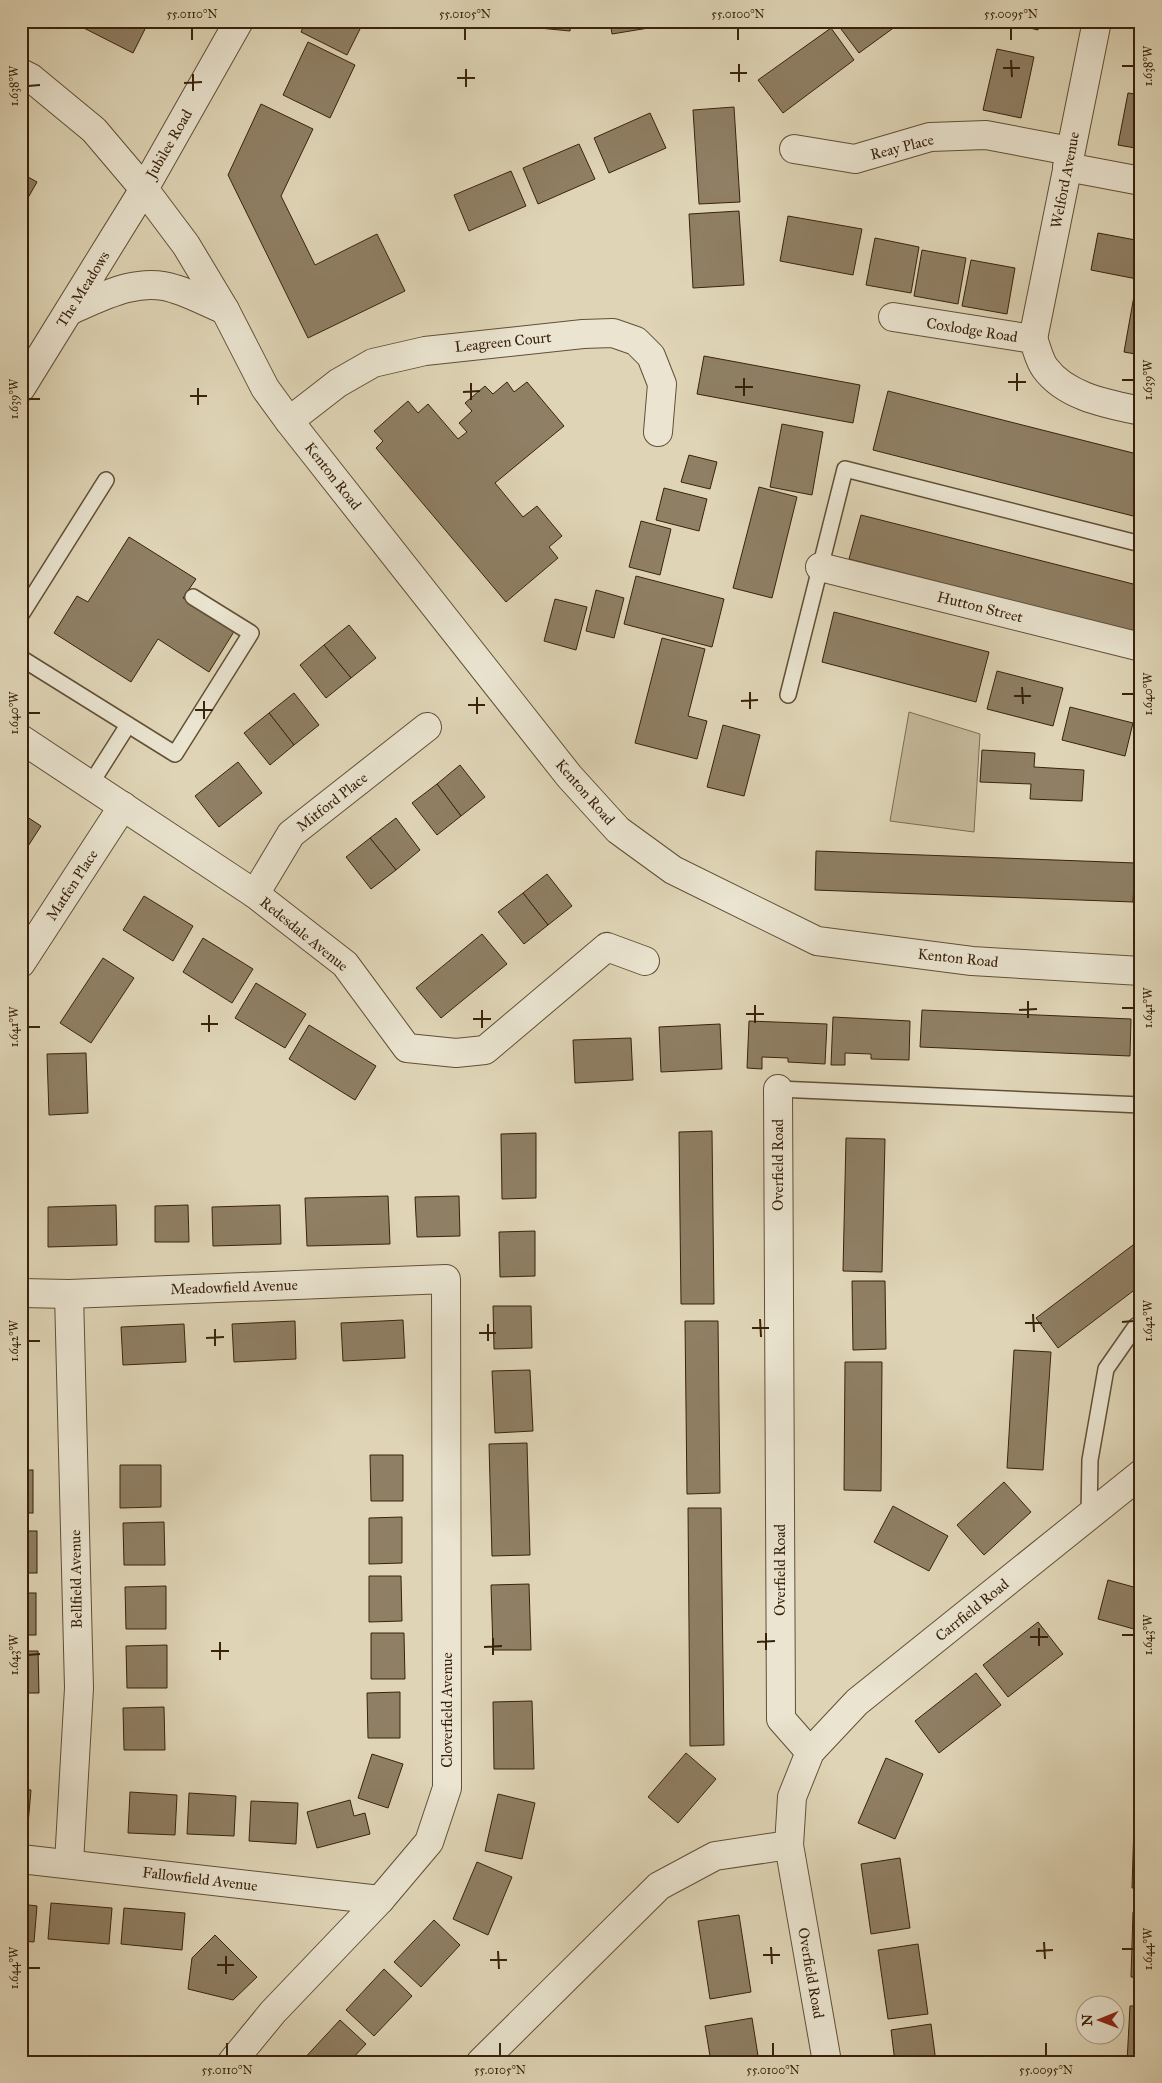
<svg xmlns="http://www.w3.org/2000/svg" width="1162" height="2083" viewBox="0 0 1162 2083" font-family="'IM FELL Great Primer',serif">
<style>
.green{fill:#c3b799;stroke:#7e6c52}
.building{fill:#8f7f64;stroke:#39220b}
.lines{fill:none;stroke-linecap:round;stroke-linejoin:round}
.service-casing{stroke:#624f36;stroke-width:18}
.minor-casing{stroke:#624f36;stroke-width:30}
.tertiary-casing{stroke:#624f36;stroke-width:30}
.service{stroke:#eae4d0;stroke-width:15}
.minor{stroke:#eae4d0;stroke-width:28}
.tertiary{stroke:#eae4d0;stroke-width:28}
.ticks{fill:none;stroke:#39220b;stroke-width:2}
.labels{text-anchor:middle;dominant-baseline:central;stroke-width:4;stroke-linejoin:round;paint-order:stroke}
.street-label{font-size:15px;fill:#39220b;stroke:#eae4d0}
.neatline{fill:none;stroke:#39220b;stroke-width:2}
.ticks-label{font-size:12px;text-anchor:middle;fill:#39220b}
</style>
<rect width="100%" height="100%" fill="#dfd5b6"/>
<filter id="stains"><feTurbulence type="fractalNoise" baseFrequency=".004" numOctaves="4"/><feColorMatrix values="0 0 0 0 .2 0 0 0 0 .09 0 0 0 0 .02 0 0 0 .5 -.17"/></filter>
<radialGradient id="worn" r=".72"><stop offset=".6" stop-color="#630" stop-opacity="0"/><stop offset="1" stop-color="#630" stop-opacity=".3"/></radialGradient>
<polygon class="green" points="909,712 980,734 974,832 890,821"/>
<g class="building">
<polygon points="70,21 149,21 133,53"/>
<polygon points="306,21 364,21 347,55 301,32"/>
<polygon points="508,21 571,21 570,31 508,25"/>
<polygon points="610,21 673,21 673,24 612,34"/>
<polygon points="835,21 903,21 859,53"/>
<polygon points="1001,21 1040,21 1038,30"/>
<polygon points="831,28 854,60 783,113 758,80"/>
<polygon points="308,42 355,65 330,118 283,95"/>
<polygon points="997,49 1034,57 1021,118 983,110"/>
<polygon points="1128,93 1141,95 1141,149 1118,145"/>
<polygon points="261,104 313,129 281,196 315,265 377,234 405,291 308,338 228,175"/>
<polygon points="734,107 740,202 699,204 693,110"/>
<polygon points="650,113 666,148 609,173 594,138"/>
<polygon points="579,144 595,179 538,204 523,168"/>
<polygon points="511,171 526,206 469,231 454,195"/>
<polygon points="21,173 37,182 21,210"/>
<polygon points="739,211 744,285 693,288 689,214"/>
<polygon points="788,216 862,229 853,275 780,261"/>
<polygon points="1098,233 1141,241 1141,355 1124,352 1137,279 1091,270"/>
<polygon points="875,238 919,247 911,293 866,285"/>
<polygon points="922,250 966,258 958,304 914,296"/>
<polygon points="971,260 1015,268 1007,314 962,306"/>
<polygon points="704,356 860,385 853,423 697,394"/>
<polygon points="507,382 514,392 527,382 564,426 495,483 523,517 537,506 562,536 549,547 558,558 506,602 376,448 383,441 374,431 408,401 418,413 428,404 458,439 467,432 459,423 472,411 465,403 485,386 493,394"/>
<polygon points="888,391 1141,455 1141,518 873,450"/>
<polygon points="782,424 823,432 812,495 770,487"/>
<polygon points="689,455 717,462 710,489 681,482"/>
<polygon points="759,487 797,497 772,598 733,588"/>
<polygon points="664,488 707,499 699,531 656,520"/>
<polygon points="861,515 1141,586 1141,634 849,559"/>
<polygon points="641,521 671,529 660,575 629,567"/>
<polygon points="129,537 196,579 183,598 235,630 209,672 158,639 131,682 54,633 77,596 88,602"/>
<polygon points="636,576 724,599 712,647 624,624"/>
<polygon points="596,590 624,598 614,638 586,631"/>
<polygon points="555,599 587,607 576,650 544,641"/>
<polygon points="834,612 989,652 976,702 822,662"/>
<polygon points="349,625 376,658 351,678 324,645"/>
<polygon points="662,638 705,649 688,716 707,721 697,759 635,743"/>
<polygon points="324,645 351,678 326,698 300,665"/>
<polygon points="997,671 1063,688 1053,726 987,709"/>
<polygon points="294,693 319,725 294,745 269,713"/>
<polygon points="1070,707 1133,723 1125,756 1062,740"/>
<polygon points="269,713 294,745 270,765 244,733"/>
<polygon points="723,725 760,735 744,796 707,787"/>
<polygon points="982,750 1035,753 1034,767 1084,770 1082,801 1030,799 1031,784 980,782"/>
<polygon points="238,762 262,793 219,827 195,796"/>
<polygon points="460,765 485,797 461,816 437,784"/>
<polygon points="437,784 461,816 437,835 412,803"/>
<polygon points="21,813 41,826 21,857"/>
<polygon points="396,818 420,850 396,870 370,838"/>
<polygon points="370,838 396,870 371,889 346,857"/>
<polygon points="816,851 1135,863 1133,902 815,890"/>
<polygon points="547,874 572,906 548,925 523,893"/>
<polygon points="523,893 548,925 524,944 498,912"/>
<polygon points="144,896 193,926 173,961 123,930"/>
<polygon points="482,934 507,964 441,1018 416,988"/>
<polygon points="203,938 253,969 232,1003 183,972"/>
<polygon points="103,958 134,978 91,1043 60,1023"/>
<polygon points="256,983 306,1014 285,1048 235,1018"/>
<polygon points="922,1010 1131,1019 1130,1056 920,1047"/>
<polygon points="833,1017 910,1021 909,1060 871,1059 871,1054 845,1053 845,1065 831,1065"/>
<polygon points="749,1021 827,1024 825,1064 788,1062 788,1058 762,1057 762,1069 747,1068"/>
<polygon points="720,1024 722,1069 661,1072 659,1027"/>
<polygon points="309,1025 376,1066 355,1100 289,1059"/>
<polygon points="631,1038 633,1080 575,1083 573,1040"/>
<polygon points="86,1053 88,1113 49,1115 47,1054"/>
<polygon points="712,1131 714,1304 681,1304 679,1132"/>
<polygon points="536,1133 536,1198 502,1199 501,1134"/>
<polygon points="846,1138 885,1139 882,1272 843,1271"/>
<polygon points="388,1196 390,1244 307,1246 305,1198"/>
<polygon points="459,1196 460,1236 417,1237 415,1197"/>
<polygon points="116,1205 117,1245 48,1247 48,1207"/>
<polygon points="188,1205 189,1242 155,1242 155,1206"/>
<polygon points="280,1205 281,1244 213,1246 212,1207"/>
<polygon points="535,1231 535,1276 500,1277 499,1232"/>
<polygon points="1141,1239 1141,1285 1058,1348 1036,1318"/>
<polygon points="852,1281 885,1281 886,1349 853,1350"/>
<polygon points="493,1306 531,1306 532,1348 494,1349"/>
<polygon points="403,1320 405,1358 343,1361 341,1323"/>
<polygon points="295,1321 296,1359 234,1362 232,1324"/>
<polygon points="685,1321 718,1321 720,1493 687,1494"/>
<polygon points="184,1324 186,1362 123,1365 121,1327"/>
<polygon points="21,1338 27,1338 28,1380 21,1380"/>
<polygon points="1014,1350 1051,1352 1043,1470 1007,1468"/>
<polygon points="845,1362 882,1362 881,1491 844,1490"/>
<polygon points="530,1370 533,1431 495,1433 492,1371"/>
<polygon points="527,1443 530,1555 492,1556 489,1444"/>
<polygon points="370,1455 403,1455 403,1501 371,1501"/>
<polygon points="120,1465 161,1465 161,1507 120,1508"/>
<rect x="21" y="1470" width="12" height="43"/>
<polygon points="1004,1482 1031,1512 984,1555 957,1525"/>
<polygon points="893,1506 948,1536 929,1571 874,1542"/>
<polygon points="688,1508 721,1508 724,1745 690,1746"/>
<polygon points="402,1517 402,1563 369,1564 369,1518"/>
<polygon points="164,1522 165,1565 124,1565 123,1523"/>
<rect x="21" y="1531" width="16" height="42"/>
<polygon points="369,1576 401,1576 402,1621 369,1622"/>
<polygon points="1108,1580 1141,1589 1141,1631 1098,1619"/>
<polygon points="529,1584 531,1650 493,1650 491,1585"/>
<polygon points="166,1586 166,1629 126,1629 125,1587"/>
<rect x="21" y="1593" width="15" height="42"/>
<polygon points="1038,1622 1063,1654 1008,1697 983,1665"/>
<polygon points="371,1633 404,1633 405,1679 371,1679"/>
<polygon points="167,1645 167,1688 127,1688 126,1646"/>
<polygon points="21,1651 38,1651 39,1693 21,1693"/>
<polygon points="1138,1670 1141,1670 1141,1740 1135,1740"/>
<polygon points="976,1673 1001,1705 939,1753 915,1721"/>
<polygon points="400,1692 400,1738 368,1738 367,1693"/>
<polygon points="532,1701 534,1769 494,1769 493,1702"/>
<polygon points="164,1707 165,1750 124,1750 123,1708"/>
<polygon points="686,1753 716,1779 678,1823 648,1797"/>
<polygon points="372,1754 403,1764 388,1808 358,1798"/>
<polygon points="886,1758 923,1774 895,1839 858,1823"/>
<polygon points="1135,1759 1141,1760 1141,1806 1134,1806"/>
<polygon points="21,1789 31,1790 28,1824 21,1823"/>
<polygon points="130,1792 177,1795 175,1835 128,1833"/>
<polygon points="189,1793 236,1796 234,1836 187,1834"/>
<polygon points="498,1794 535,1803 522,1859 485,1851"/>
<polygon points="350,1800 354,1816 365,1813 370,1834 317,1848 307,1812"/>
<polygon points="251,1801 298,1803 296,1844 249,1841"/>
<polygon points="1134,1824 1141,1825 1141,1888 1132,1888"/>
<polygon points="900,1858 910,1928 871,1934 861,1864"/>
<polygon points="477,1862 512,1877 488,1935 453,1919"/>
<polygon points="51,1903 112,1908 109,1944 48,1939"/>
<polygon points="21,1904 37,1906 34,1942 21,1941"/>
<polygon points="124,1908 185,1913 182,1950 121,1944"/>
<polygon points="1133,1912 1141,1913 1141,1978 1131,1977"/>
<polygon points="739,1915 751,1992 710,1999 698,1921"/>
<polygon points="434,1920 460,1945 421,1987 394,1962"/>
<polygon points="215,1935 257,1977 233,2000 188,1989 192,1958"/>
<polygon points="918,1944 928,2014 888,2019 878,1950"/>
<polygon points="384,1969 412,1996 374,2036 346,2010"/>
<polygon points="1130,2006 1141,2006 1141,2062 1127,2062"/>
<polygon points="752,2018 759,2062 711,2062 705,2026"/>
<polygon points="340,2020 366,2044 349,2062 301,2062"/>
<polygon points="931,2024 936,2062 895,2062 891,2030"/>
</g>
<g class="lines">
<defs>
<g id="service">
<polyline points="21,615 106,480"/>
<polyline points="21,658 175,754 251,633 193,597"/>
<polyline points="788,695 845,469 1141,544"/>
<polyline points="90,785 128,725"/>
<polyline points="778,1089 1141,1105"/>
<polyline points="1089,1515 1090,1460 1106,1369 1136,1326 1141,1323"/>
</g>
<g id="minor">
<polyline points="794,149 855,159 930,137 986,135 1070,151"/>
<polyline points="1067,167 1141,181"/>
<path d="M893,317L1033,339C1037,348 1039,360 1045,368C1066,397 1108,404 1141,411"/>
<polyline points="1033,339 1097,21"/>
<polyline points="289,421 338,383 373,363 425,351 583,334 613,333 636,341 651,356 662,384 658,432"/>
<polyline points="820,567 1141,647"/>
<polyline points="21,739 255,894 345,964 407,1048 456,1053 485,1050 607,947 645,961"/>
<polyline points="255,894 291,834 427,727"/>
<polyline points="21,963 123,806"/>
<polyline points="778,1089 781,1719 810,1752"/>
<polyline points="21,1293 69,1294 446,1279 447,1788 429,1842 380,1900 273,2012 232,2062"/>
<polyline points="21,1859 380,1900"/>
<polyline points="69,1863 79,1688 69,1294"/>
<polyline points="481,2062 659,1886 715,1856 789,1845"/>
<polyline points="827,2062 789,1845 792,1797 810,1752 857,1702 1141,1474"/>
</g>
<g id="tertiary">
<polyline points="21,73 31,78 94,130 144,189 186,245 225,310 265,388 289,421 569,776 618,830 673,870 817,941 972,961 1141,971"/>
<path d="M69,311C101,297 139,276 175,289C192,294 208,303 225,310"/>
<polyline points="21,388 144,189 239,21"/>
</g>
</defs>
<use href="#service" class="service-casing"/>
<use href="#minor" class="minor-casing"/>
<use href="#tertiary" class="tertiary-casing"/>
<use href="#service" class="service"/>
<use href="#minor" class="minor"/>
<use href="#tertiary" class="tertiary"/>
</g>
<path class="ticks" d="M192,28V40M465,28V40M738,28V40M1011,28V40M1011,60L1012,77M739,64V82M1122,66H1134M1003,68H1020M466,69V87M730,73H747M193,74V91M457,78H475M184,83L202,82M28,86L40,85M1017,373V391M744,378V396M1122,380H1134M1008,382H1026M471,383V400M735,387H753M198,388V405M463,392L480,391M190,396H207M28,399H40M1022,687L1023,704M750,692V709M1122,694H1134M1014,696H1031M477,697V714M204,701V719M741,701L758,700M468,705H485M195,710H213M28,713H40M1028,1001V1018M755,1005V1023M1122,1008H1134M482,1010V1028M1019,1010L1037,1009M746,1014H764M209,1015V1032M473,1019H491M201,1024H218M28,1027H40M1033,1314L1034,1332M760,1319L761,1337M1122,1322L1134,1321M1025,1323H1042M488,1324V1341M752,1328H769M215,1329V1346M479,1333H496M206,1338L224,1337M28,1341H40M1039,1628V1646M766,1633V1650M1122,1635H1134M1030,1637H1048M493,1638V1655M220,1642V1660M757,1642L775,1641M484,1647L502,1646M211,1651H229M28,1655L40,1654M1044,1942L1045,1959M771,1947L772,1964M1122,1949H1134M498,1951L499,1969M1036,1951L1053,1950M763,1955H780M226,1956V1974M490,1960H507M217,1965H234M28,1968H40M227,2043V2056M500,2043V2056M773,2043V2056M1046,2043V2056"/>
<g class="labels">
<g class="street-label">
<text transform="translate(169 144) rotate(-60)">Jubilee Road</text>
<text transform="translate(902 147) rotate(-14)">Reay Place</text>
<text transform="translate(1065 180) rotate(-79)">Welford Avenue</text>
<text transform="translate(83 289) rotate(-58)">The Meadows</text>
<text transform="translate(972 330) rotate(9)">Coxlodge Road</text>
<text transform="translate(503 342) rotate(-6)">Leagreen Court</text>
<text transform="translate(333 476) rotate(52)">Kenton Road</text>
<text transform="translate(980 607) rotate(14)">Hutton Street</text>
<text transform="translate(585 792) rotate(49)">Kenton Road</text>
<text transform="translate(332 802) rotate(-38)">Mitford Place</text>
<text transform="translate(72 885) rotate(-57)">Matfen Place</text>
<text transform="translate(304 934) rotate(39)">Redesdale Avenue</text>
<text transform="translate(958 958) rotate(6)">Kenton Road</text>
<text transform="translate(778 1165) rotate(-90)">Overfield Road</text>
<text transform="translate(234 1287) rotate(-2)">Meadowfield Avenue</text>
<text transform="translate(780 1570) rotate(-90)">Overfield Road</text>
<text transform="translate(76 1579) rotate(-91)">Bellfield Avenue</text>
<text transform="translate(972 1610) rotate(-39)">Carrfield Road</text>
<text transform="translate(447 1710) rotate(-90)">Cloverfield Avenue</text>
<text transform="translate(200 1879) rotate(7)">Fallowfield Avenue</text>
<text transform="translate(811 1973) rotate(80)">Overfield Road</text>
</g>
</g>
<rect width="1162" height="2083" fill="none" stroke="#dfd5b6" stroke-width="55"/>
<g transform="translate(1100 2020) rotate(269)"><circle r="24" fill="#eae4d0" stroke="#a39681"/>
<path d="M0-4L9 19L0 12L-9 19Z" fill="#8f2418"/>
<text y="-8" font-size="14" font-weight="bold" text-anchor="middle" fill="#39220b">N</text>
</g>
<rect x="28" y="28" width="1106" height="2028" class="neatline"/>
<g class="ticks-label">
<text x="192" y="18">55.0110°N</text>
<text x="465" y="18">55.0105°N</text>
<text x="738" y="18">55.0100°N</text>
<text x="1011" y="18">55.0095°N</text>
<text transform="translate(1148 66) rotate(-90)" y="4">1.638°W</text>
<text transform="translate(14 86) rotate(-90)" y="4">1.638°W</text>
<text transform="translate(1148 380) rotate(-90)" y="4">1.639°W</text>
<text transform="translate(14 399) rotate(-90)" y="4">1.639°W</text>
<text transform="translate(1148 694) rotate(-90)" y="4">1.640°W</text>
<text transform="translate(14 713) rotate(-90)" y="4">1.640°W</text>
<text transform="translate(1148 1008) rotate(-90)" y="4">1.641°W</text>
<text transform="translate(14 1027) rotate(-90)" y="4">1.641°W</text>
<text transform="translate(1148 1321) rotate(-90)" y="4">1.642°W</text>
<text transform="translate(14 1341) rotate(-90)" y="4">1.642°W</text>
<text transform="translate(1148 1635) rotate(-90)" y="4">1.643°W</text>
<text transform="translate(14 1655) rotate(-90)" y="4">1.643°W</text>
<text transform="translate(1148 1949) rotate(-90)" y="4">1.644°W</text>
<text transform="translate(14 1968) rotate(-90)" y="4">1.644°W</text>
<text x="227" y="2074">55.0110°N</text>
<text x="500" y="2074">55.0105°N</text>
<text x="773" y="2074">55.0100°N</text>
<text x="1046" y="2074">55.0095°N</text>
</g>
<rect width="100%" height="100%" filter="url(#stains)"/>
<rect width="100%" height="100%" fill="url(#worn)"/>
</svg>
